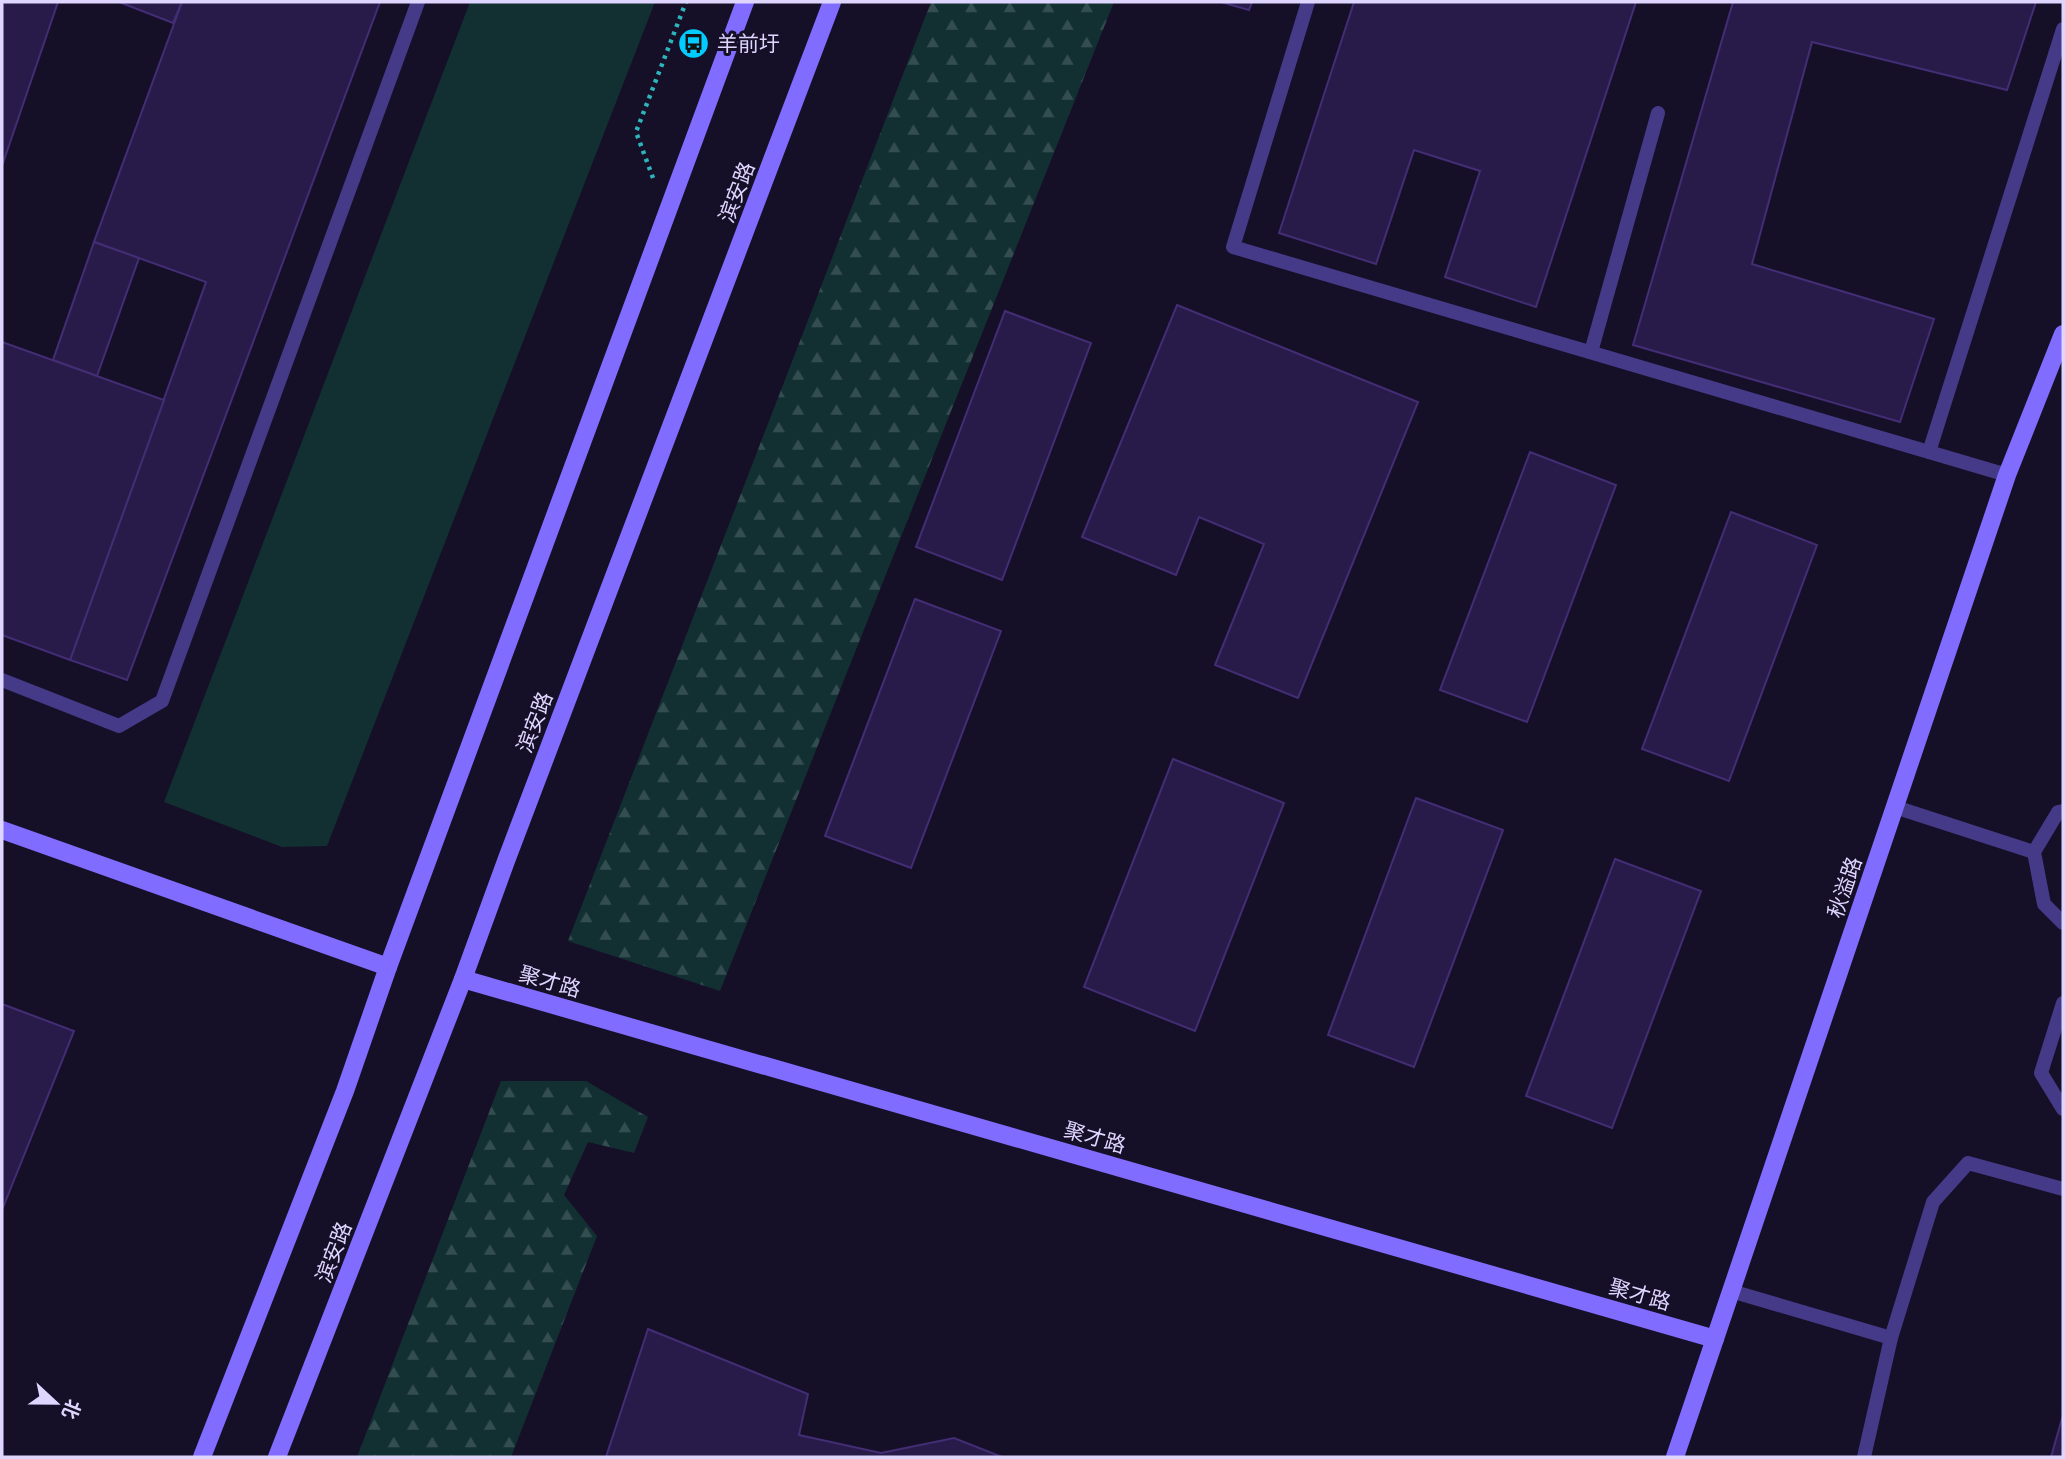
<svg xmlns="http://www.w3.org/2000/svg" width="2065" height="1459" viewBox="0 0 2065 1459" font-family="Ubuntu,'Noto Sans SC',sans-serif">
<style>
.green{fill:#123032}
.forest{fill:url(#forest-firs)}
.building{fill:#291b49;stroke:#432d75;stroke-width:2}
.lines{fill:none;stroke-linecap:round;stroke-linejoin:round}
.path{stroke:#2eb5bb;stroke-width:4.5;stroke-dasharray:3.5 5;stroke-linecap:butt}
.lane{stroke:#453a87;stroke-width:14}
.secondary{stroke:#806dff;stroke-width:18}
.labels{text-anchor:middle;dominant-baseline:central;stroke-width:6;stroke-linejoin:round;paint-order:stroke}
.poi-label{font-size:21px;fill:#dfd6ff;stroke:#160f28;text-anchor:start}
.street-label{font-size:21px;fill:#dfd6ff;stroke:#160f28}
</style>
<defs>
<pattern id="forest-firs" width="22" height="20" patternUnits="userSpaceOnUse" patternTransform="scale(1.75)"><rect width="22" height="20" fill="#123032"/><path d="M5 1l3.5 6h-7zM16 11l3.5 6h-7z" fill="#344d51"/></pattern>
</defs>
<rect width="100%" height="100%" fill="#160f28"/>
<polygon class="green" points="470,2 655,2 327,846 282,847 164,802"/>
<g class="forest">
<polygon points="931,2 1114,2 720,991 568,941"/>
<polygon points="501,1081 586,1081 648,1117 634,1153 588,1142 564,1195 597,1236 511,1457 357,1457"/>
</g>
<g class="building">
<polygon points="2,2 58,2 2,166"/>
<polygon points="119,2 182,2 173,23"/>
<polygon points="182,2 380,2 127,680 70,660 206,282 94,242"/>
<polygon points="1221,2 1252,2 1249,10"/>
<polygon points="1354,2 1636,2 1536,307 1445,277 1480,171 1414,150 1376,264 1279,233"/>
<polygon points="1733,2 2036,2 2007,90 1812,42 1752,264 1934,319 1900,422 1633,345"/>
<polygon points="94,242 139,258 97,376 53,360"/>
<polygon points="1177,305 1418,402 1298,698 1215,665 1264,544 1199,517 1176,575 1082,537"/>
<polygon points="1005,311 1091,343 1002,580 916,547"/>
<polygon points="2,342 164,400 70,660 2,635"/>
<polygon points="1530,452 1616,485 1527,722 1440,690"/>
<polygon points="1731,512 1817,545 1729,781 1642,749"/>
<polygon points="915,599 1001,631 911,868 825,836"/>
<polygon points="1173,759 1284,803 1195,1031 1084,987"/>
<polygon points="1416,798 1503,830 1414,1067 1328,1035"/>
<polygon points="1615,859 1701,891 1612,1128 1526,1096"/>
<polygon points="2,1004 74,1031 2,1210"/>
<polygon points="648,1329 808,1394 799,1435 881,1453 954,1438 1002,1457 606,1457"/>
<polygon points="2063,1415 2063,1457 2051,1457"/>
</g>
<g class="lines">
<polyline class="path" points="653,178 636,132 686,2"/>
<g class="lane">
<polyline points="1308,2 1233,247 2007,475"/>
<polyline points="1591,352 1658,113"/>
<polyline points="1929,452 2063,29"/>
<polyline points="2,680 119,726 162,701 418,2"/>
<polyline points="1895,807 2034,852"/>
<polyline points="2063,811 2058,812 2034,852 2044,904 2063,923"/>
<polyline points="2063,1003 2041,1073 2063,1109"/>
<polyline points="1731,1291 1891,1338"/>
<polyline points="1864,1457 1891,1338 1933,1202 1968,1163 2063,1189"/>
</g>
<g class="secondary">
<polyline points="2,830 388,967"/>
<polyline points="463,979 1715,1339"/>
<polyline points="202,1457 345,1091 388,967 745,2"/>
<polyline points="277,1457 463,979 506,861 832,2"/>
<polyline points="1675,1457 2007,475 2063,334"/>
</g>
</g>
<defs>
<symbol id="bus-disc" viewBox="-11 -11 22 22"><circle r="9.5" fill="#02cbff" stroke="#160f28"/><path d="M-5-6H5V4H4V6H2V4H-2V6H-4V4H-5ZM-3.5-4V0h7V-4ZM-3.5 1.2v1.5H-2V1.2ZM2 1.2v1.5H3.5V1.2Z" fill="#111"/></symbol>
</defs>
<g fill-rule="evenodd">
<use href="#bus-disc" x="676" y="26" width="35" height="35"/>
</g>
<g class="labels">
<g class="poi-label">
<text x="717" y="43">羊前圩</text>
</g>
<g class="street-label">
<text transform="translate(736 192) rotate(-69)">滨安路</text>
<text transform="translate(534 722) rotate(-69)">滨安路</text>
<text transform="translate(1844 887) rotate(-71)">秋溢路</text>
<text transform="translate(550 981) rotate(16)">聚才路</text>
<text transform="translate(1095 1137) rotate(16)">聚才路</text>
<text transform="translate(333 1252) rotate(-69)">滨安路</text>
<text transform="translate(1640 1294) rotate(16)">聚才路</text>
</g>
</g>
<rect width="2065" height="1459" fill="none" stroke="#dfd6ff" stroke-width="7"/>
<g transform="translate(56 1403) rotate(112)" stroke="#160f28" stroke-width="5" paint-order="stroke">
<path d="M0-5L12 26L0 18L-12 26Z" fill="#dfd6ff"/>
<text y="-10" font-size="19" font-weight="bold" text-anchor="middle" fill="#dfd6ff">北</text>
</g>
</svg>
